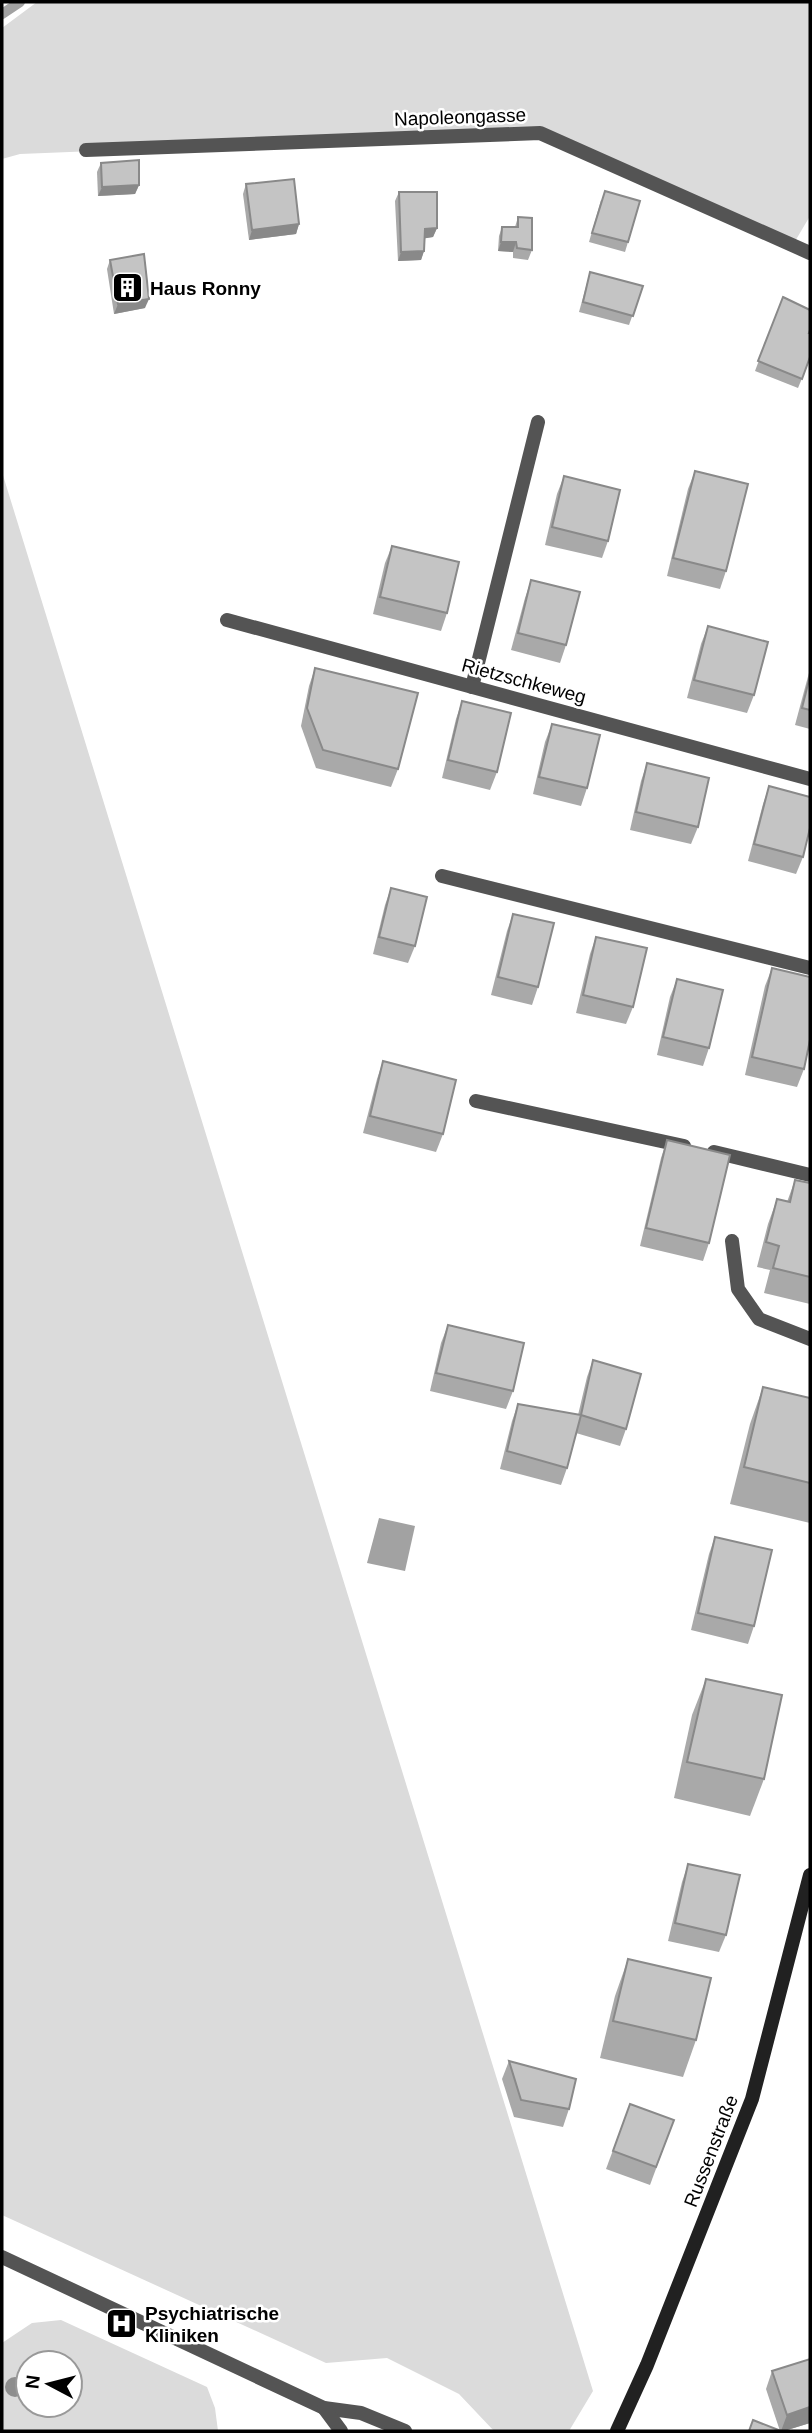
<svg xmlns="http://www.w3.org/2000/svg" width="812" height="2433" viewBox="0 0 812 2433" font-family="Helvetica,sans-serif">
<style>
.green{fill:#dbdbdb;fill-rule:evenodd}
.water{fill:#a2a2a2}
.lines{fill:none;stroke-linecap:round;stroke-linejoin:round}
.stream{stroke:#a2a2a2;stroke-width:10}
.lane{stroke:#545454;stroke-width:14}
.street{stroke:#545454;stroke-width:14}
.secondary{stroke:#212121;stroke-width:14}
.tree{fill:#8e8e8e}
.wall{fill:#a9a9a9}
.shaded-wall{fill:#898989}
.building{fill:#c4c4c4;stroke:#898989;stroke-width:2}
.labels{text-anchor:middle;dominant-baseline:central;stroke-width:5;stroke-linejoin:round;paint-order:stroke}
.street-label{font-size:19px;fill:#000;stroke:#fff}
.poi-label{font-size:19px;font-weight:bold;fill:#000;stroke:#fff;text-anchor:start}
</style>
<rect width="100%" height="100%" fill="#fff"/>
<g class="green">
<polygon points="37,2 810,2 810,216 794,243 540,133 20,154 2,159 2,28"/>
<polygon points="2,472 593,2391 569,2431 494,2431 459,2394 387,2358 326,2363 2,2215"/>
<path d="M61,2320L207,2387L215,2408L218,2431H2V2343L32,2323ZM70,2363V2405H28V2363Z"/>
</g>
<polygon class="water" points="379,1518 415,1526 405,1571 367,1563"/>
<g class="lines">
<polyline class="stream" points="2,14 20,2"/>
<g class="lane">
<polyline points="86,150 540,133 810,253"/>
<polyline points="472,687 538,422"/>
<polyline points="442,876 810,968"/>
<polyline points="476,1101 684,1146"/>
<polyline points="714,1152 810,1175"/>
<polyline points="732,1241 738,1289 759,1319 810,1339"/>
</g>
<g class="street">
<polyline points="227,620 810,779"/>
<polyline points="2,2257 324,2408 361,2413 405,2431"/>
<polyline points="324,2408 341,2431"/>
</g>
<polyline class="secondary" points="617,2431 647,2365 752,2099 810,1875"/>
</g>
<circle class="tree" cx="15" cy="2387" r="10"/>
<g class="wall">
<polygon points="101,163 139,185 135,194 98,196 97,172"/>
<polygon points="246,184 299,224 296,234 249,240 243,194"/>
<polygon points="399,192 437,228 433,237 425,238 424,251 421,260 398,261 395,201"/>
<polygon points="601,200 628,242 625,252 589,242"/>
<polygon points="518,217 532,250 528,260 513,258 513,252 498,251 499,236 502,227 515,227"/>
<polygon points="110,260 145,308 114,314 107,269"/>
<polygon points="590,272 643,286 629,325 579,312"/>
<polygon points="783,297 810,333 810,359 798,388 755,371"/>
<polygon points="695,471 726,571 720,589 667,576 688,489"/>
<polygon points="564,476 608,541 602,558 545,545 557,494"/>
<polygon points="392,546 447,613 441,631 373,614 385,563"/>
<polygon points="531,580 566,645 560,663 511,650 525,598"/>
<polygon points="708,626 754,695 747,713 687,698 701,644"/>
<polygon points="315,668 398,769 391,787 316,768 301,726 309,686"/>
<polygon points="810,669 810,729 795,725"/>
<polygon points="462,701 497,772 490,790 442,778 456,719"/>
<polygon points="552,724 587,788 581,806 533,794 545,742"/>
<polygon points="647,763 698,827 691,844 630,830 641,781"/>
<polygon points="769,786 803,857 796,874 748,861 763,804"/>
<polygon points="391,888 415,946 408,963 373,954 385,905"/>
<polygon points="513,914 538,987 532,1005 491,995 507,931"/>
<polygon points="596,937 633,1007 626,1024 576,1013 590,954"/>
<polygon points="772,968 804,1069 797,1087 745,1075 765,986"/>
<polygon points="677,979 709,1048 703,1066 657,1055 670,997"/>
<polygon points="383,1061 443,1134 436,1152 363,1133 377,1079"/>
<polygon points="667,1140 709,1243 703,1261 640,1246 661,1158"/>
<polygon points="795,1180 810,1183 810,1304 764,1293 770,1270 757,1267 768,1224 777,1199 787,1202"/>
<polygon points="448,1325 513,1391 506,1409 430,1391 441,1343"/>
<polygon points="593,1360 626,1429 620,1446 576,1433 567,1468 561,1485 500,1469 512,1421 518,1404 578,1415 587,1377"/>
<polygon points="763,1387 810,1398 810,1523 730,1504 750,1424"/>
<polygon points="715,1537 754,1626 748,1644 691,1630 709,1554"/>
<polygon points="706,1679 764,1779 750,1816 674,1798 692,1715"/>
<polygon points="688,1864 726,1935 719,1952 668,1941 682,1882"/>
<polygon points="628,1959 696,2040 683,2077 600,2058 615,1996"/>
<polygon points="509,2061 569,2109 563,2127 514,2117 502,2079"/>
<polygon points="630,2104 674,2120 650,2185 606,2169"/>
<polygon points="810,2359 810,2423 784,2431 749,2431 780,2431 766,2389 772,2371"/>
</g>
<g class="shaded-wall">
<polygon points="139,185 135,194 98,196 102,187"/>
<polygon points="299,224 296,234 249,240 252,230"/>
<polygon points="437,228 433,237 421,239 425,229"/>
<polygon points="501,242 516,242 513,252 498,251"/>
<polygon points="424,251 421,260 398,261 401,252"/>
<polygon points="149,299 145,308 114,314 118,304"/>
<polygon points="810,2407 810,2423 784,2431 781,2431 787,2415"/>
</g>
<g class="building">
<polygon points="139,160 139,185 102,187 101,163"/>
<polygon points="294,179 299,224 252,230 246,184"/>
<polygon points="605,191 640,201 628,242 592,233"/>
<polygon points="399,192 437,192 437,228 425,229 424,251 401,252"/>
<polygon points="518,217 532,218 532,250 517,248 516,242 501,242 502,227 518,227"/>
<polygon points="144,254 149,299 118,304 110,260"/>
<polygon points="590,272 643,286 633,316 583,302"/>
<polygon points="783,297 810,310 810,330 809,333 810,333 810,357 802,379 758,361"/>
<polygon points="695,471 748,484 726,571 673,558"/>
<polygon points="564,476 620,490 608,541 552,527"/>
<polygon points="392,546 459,562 447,613 380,597"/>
<polygon points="531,580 580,592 566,645 518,633"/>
<polygon points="708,626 768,642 754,695 694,680"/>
<polygon points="315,668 418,693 398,769 323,750 307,708"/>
<polygon points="810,676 810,710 802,708"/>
<polygon points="462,701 511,713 497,772 448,760"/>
<polygon points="552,724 600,735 587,788 539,777"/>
<polygon points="647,763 709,778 698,827 636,812"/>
<polygon points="769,786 810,797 810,828 803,857 754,844"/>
<polygon points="391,888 427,897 415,946 379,937"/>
<polygon points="513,914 554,923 538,987 498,977"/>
<polygon points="596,937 647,948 633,1007 583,995"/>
<polygon points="772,968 810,977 810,1040 804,1069 752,1057"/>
<polygon points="677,979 723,990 709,1048 663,1037"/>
<polygon points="383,1061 456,1080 443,1134 370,1116"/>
<polygon points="667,1140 730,1155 709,1243 646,1228"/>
<polygon points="795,1180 810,1183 810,1277 773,1268 779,1246 766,1242 777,1199 790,1202"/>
<polygon points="448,1325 524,1343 513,1391 436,1373"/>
<polygon points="593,1360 641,1374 626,1429 581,1415"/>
<polygon points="763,1387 810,1398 810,1483 744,1467"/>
<polygon points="518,1404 581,1415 567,1468 507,1451"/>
<polygon points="715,1537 772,1550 754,1626 698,1613"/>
<polygon points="706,1679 782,1695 764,1779 687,1762"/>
<polygon points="688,1864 740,1875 726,1935 675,1923"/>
<polygon points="628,1959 711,1978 696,2040 613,2021"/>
<polygon points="509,2061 576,2079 569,2109 521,2100"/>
<polygon points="630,2104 674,2120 656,2167 613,2151"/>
<polygon points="810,2359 810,2407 787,2415 772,2371"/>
<polygon points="753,2420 781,2431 749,2431"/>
</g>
<defs>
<symbol id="building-square" viewBox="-11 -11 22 22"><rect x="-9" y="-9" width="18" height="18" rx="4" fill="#000" stroke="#fff"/><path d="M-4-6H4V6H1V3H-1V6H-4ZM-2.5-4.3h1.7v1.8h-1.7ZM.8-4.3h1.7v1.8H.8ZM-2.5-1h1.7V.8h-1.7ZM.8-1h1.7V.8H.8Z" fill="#fff"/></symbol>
<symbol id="hospital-square" viewBox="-11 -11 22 22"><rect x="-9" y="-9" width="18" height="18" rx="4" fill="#000" stroke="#fff"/><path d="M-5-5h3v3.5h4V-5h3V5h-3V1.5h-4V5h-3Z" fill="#fff"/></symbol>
</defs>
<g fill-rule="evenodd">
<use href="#building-square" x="110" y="270" width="35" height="35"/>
<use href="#hospital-square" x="104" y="2306" width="35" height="35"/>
</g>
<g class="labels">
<g class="street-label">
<text transform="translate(460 117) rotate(-2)">Napoleongasse</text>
<text transform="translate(524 681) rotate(15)">Rietzschkeweg</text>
<text transform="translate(711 2151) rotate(-69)">Russenstraße</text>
</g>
<g class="poi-label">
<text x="150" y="288">Haus Ronny</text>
<text x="145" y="2313">Psychiatrische<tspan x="145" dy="22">Kliniken</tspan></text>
</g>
</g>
<rect width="812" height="2433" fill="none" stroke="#000000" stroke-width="7"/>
<g transform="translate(49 2384) rotate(277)"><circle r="33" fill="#ffffff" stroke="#999999" stroke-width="2"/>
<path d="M0-5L12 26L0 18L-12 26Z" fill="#000000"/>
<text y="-10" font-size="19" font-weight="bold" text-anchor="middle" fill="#000000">N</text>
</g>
</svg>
